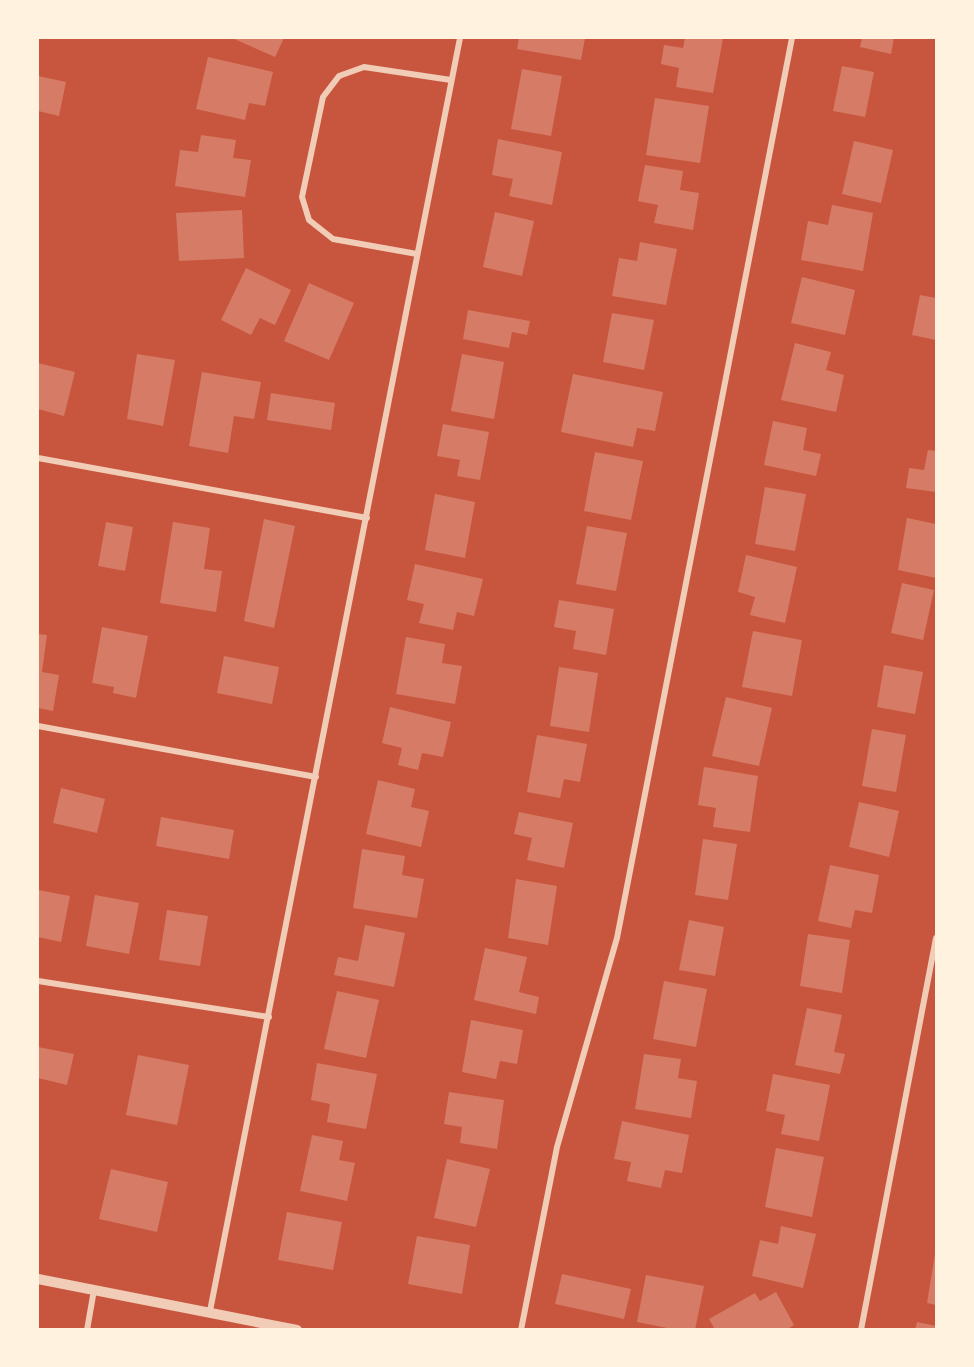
<svg xmlns="http://www.w3.org/2000/svg" width="974" height="1367" viewBox="0 0 974 1367" font-family="'Alegreya Sans',sans-serif">
<style>
.building{fill:#d67c66}
.lines{fill:none;stroke-linecap:round;stroke-linejoin:round}
.minor{stroke:#f1ccb7;stroke-width:6}
.tertiary{stroke:#f1ccb7;stroke-width:10}
</style>
<rect width="100%" height="100%" fill="#c8553d"/>
<g class="building">
<polygon points="232,38 284,38 275,57"/>
<polygon points="519,38 585,38 581,60 517,49"/>
<polygon points="685,38 723,38 713,93 676,87 679,68 661,64 664,45 683,48"/>
<polygon points="862,38 894,38 891,54 860,47"/>
<polygon points="208,57 273,72 265,106 249,103 245,120 196,109"/>
<polygon points="842,66 874,72 865,117 833,111"/>
<polygon points="522,69 562,76 551,136 511,129"/>
<polygon points="38,76 66,82 59,116 38,111"/>
<polygon points="655,98 709,106 700,163 646,155"/>
<polygon points="201,135 236,140 233,158 251,160 245,197 175,186 180,150 198,152"/>
<polygon points="498,139 562,152 552,205 509,196 513,179 492,175"/>
<polygon points="854,141 893,150 881,203 842,194"/>
<polygon points="645,165 683,171 680,190 699,193 693,230 654,223 658,205 638,201"/>
<polygon points="832,205 873,213 863,271 801,260 808,221 828,225"/>
<polygon points="242,210 244,258 179,261 176,213"/>
<polygon points="495,212 534,221 522,276 483,267"/>
<polygon points="640,242 677,249 666,305 612,296 619,258 637,261"/>
<polygon points="246,268 291,290 275,325 260,318 251,335 221,320"/>
<polygon points="802,277 855,290 845,335 791,323"/>
<polygon points="309,283 354,303 329,360 284,341"/>
<polygon points="920,295 936,298 936,340 912,335"/>
<polygon points="468,310 530,321 527,335 512,332 509,348 463,339"/>
<polygon points="612,313 654,320 644,370 603,362"/>
<polygon points="795,343 831,352 826,370 844,375 836,412 781,400"/>
<polygon points="137,354 175,360 163,426 127,419"/>
<polygon points="462,354 504,362 494,419 451,411"/>
<polygon points="38,363 75,372 64,416 38,409"/>
<polygon points="202,372 261,382 254,419 234,416 228,453 189,446"/>
<polygon points="573,374 663,392 655,431 637,428 633,447 561,432"/>
<polygon points="271,393 335,403 331,430 267,420"/>
<polygon points="773,421 807,428 803,450 821,454 816,476 764,465"/>
<polygon points="443,424 489,432 480,480 457,476 460,460 437,456"/>
<polygon points="928,450 936,451 936,492 906,488 909,468 924,470"/>
<polygon points="595,452 643,461 631,520 584,511"/>
<polygon points="765,487 806,494 795,551 755,544"/>
<polygon points="435,494 475,502 465,558 425,550"/>
<polygon points="907,518 936,524 936,578 898,570"/>
<polygon points="264,519 295,526 274,628 244,621"/>
<polygon points="106,522 133,527 125,571 98,566"/>
<polygon points="173,522 210,528 204,569 222,571 216,612 160,603"/>
<polygon points="587,526 627,533 616,591 576,584"/>
<polygon points="746,555 797,567 785,623 750,615 755,597 738,592"/>
<polygon points="415,564 483,579 474,616 457,612 453,630 419,623 424,604 407,600"/>
<polygon points="902,583 934,590 923,640 891,633"/>
<polygon points="559,600 614,609 606,655 573,649 576,631 554,627"/>
<polygon points="102,627 148,636 136,698 113,693 114,687 92,683"/>
<polygon points="753,631 802,640 792,696 742,687"/>
<polygon points="38,634 47,635 42,672 59,675 53,711 38,708"/>
<polygon points="406,637 445,644 442,663 462,666 455,704 396,694"/>
<polygon points="224,656 279,667 272,704 217,693"/>
<polygon points="884,665 923,672 915,714 877,707"/>
<polygon points="559,667 598,673 589,732 550,726"/>
<polygon points="726,697 772,708 759,766 712,756"/>
<polygon points="390,707 451,722 443,757 422,753 418,770 398,765 402,748 382,743"/>
<polygon points="872,729 906,735 896,792 862,786"/>
<polygon points="537,735 587,744 580,782 564,779 560,798 527,792"/>
<polygon points="704,767 758,776 750,832 713,827 716,808 698,805"/>
<polygon points="378,780 415,789 411,807 429,811 421,847 366,834"/>
<polygon points="61,788 105,799 97,833 53,823"/>
<polygon points="859,802 899,811 889,857 849,847"/>
<polygon points="519,812 573,823 564,868 527,860 532,838 514,834"/>
<polygon points="161,817 234,830 229,859 156,846"/>
<polygon points="703,839 737,844 728,900 695,895"/>
<polygon points="362,849 405,856 402,875 424,879 417,918 353,908"/>
<polygon points="830,865 879,875 872,913 855,910 851,928 818,921"/>
<polygon points="516,879 557,886 548,945 508,938"/>
<polygon points="38,890 70,896 61,942 38,937"/>
<polygon points="95,895 139,903 129,954 86,946"/>
<polygon points="167,910 208,916 200,966 159,960"/>
<polygon points="689,920 724,927 715,976 679,970"/>
<polygon points="365,925 405,933 394,987 334,975 338,957 358,961"/>
<polygon points="808,934 850,940 842,993 800,986"/>
<polygon points="485,948 527,957 519,992 539,997 536,1014 474,1000"/>
<polygon points="664,981 707,989 696,1047 653,1039"/>
<polygon points="337,991 379,1000 366,1058 324,1049"/>
<polygon points="807,1008 842,1015 834,1052 845,1054 840,1074 795,1065"/>
<polygon points="471,1020 523,1030 517,1064 500,1061 496,1079 462,1072"/>
<polygon points="38,1047 74,1054 67,1085 38,1078"/>
<polygon points="644,1054 681,1059 678,1078 697,1081 691,1118 635,1109"/>
<polygon points="138,1055 189,1065 177,1125 126,1115"/>
<polygon points="317,1063 377,1074 366,1129 327,1122 330,1104 311,1100"/>
<polygon points="773,1074 830,1085 819,1141 781,1134 785,1115 766,1111"/>
<polygon points="449,1092 504,1100 497,1149 460,1143 462,1127 444,1124"/>
<polygon points="622,1121 689,1135 682,1173 665,1170 661,1188 627,1181 631,1162 614,1159"/>
<polygon points="312,1135 343,1141 339,1160 355,1163 347,1201 300,1191"/>
<polygon points="776,1148 824,1157 812,1217 765,1207"/>
<polygon points="447,1159 490,1169 476,1227 434,1218"/>
<polygon points="111,1169 168,1182 157,1232 99,1219"/>
<polygon points="287,1212 342,1222 333,1270 278,1260"/>
<polygon points="781,1226 816,1234 803,1288 752,1276 760,1240 778,1244"/>
<polygon points="417,1236 470,1245 462,1294 408,1284"/>
<polygon points="935,1254 936,1254 936,1305 927,1303"/>
<polygon points="562,1274 631,1289 624,1319 555,1304"/>
<polygon points="646,1275 704,1286 695,1330 677,1330 637,1322"/>
<polygon points="776,1292 794,1325 786,1330 715,1330 709,1319 755,1293 760,1301"/>
<polygon points="917,1322 936,1326 936,1330 915,1330"/>
</g>
<g class="lines">
<g class="minor">
<polyline points="417,254 333,239 309,220 302,197 323,97 339,76 364,67 451,80"/>
<polyline points="38,458 367,518"/>
<polyline points="38,726 316,777"/>
<polyline points="38,981 269,1017"/>
<polyline points="210,1311 460,38"/>
<polyline points="87,1330 94,1290"/>
<polyline points="521,1330 557,1147 617,938 792,38"/>
<polyline points="861,1330 936,938"/>
</g>
<polyline class="tertiary" points="38,1279 297,1330"/>
</g>
<rect width="974" height="1367" fill="none" stroke="#fff3e0" stroke-width="78"/>
</svg>
